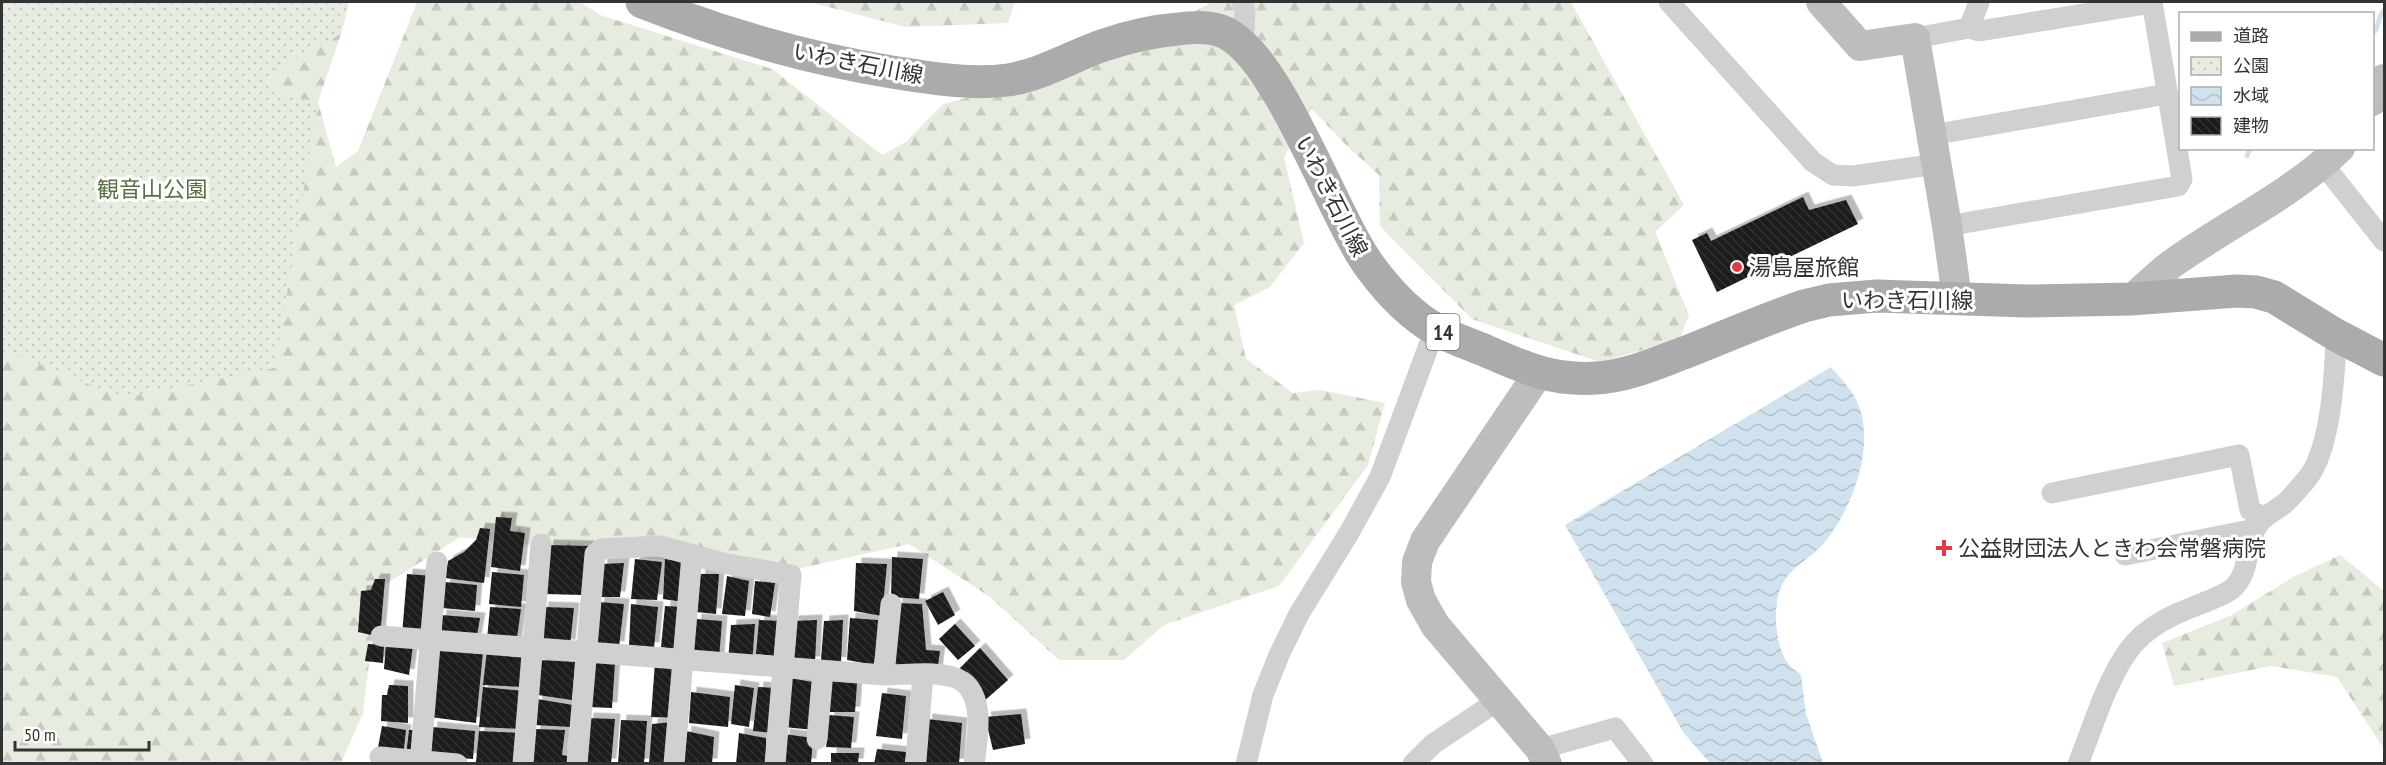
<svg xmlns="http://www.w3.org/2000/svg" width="2386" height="765" viewBox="0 0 2386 765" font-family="'PT Sans Narrow','Noto Sans JP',sans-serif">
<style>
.forest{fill:url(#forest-firs)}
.park{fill:url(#park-dots)}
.water{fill:url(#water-waves)}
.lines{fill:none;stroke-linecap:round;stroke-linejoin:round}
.stream{stroke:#cfe2ee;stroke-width:5}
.building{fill:url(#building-back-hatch);filter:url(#shadow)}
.street{stroke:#d0d0d0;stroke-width:21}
.secondary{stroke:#bdbdbd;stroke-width:30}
.primary{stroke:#ababab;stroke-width:33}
.poi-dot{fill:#e63946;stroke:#fff;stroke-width:2}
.labels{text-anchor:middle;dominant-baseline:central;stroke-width:6;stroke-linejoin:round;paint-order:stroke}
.shield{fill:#fff;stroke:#707070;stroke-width:1.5}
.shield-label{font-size:21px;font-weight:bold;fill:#333}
.street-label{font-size:22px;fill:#333;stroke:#fff}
.park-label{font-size:22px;fill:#56703f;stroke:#fff}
.poi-label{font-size:22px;fill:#333;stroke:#fff;text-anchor:start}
</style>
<defs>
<pattern id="forest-firs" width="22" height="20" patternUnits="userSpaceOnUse" patternTransform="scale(1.5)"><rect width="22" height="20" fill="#e6ecdf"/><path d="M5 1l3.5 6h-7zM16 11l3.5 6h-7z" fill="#c6cbc0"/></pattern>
<pattern id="park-dots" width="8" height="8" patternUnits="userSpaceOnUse" patternTransform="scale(1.5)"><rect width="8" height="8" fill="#e6ecdf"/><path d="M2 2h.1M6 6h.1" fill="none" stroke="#c6cbc0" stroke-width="1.8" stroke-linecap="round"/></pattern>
<pattern id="water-waves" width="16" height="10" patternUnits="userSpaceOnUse" patternTransform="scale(1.5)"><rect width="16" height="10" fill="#cfe2ee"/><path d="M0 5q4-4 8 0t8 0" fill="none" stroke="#b2c2cd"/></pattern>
<pattern id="building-back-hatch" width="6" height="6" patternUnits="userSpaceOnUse" patternTransform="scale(1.5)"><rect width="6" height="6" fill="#1a1a1a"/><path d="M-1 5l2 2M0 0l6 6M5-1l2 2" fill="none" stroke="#333"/></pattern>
<filter id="shadow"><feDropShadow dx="5.5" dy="-5.5" stdDeviation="0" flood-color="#0004"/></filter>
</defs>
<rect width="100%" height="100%" fill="#fff"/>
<g class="forest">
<polygon points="2,2 349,2 341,34 318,102 336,167 358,151 417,2 580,2 600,15 772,69 882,155 906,142 943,104 1095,65 1212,2 1571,2 1684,205 1655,232 1689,315 1679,340 1600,362 1472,319 1380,226 1379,175 1346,145 1311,108 1284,157 1304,243 1270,287 1234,305 1246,359 1293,393 1321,390 1385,403 1368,465 1279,586 1164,625 1124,660 1059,660 990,597 909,544 779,573 460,537 378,589 363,713 341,763 2,763"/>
<polygon points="809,2 1015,2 1008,23 906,27"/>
<polygon points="2340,555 2384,591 2384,749 2337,677 2271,666 2174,686 2162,643 2232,615 2295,576"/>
</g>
<polygon class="park" points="2,2 349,2 341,34 276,67 269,91 318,102 275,368 122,398 15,354 2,356"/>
<path class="water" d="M1831,367C1839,377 1851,388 1856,400C1878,442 1852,512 1822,545C1809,560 1789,568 1781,587C1772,607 1775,650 1790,666C1793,669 1798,672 1801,675L1806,714L1823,763H1710L1683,732L1565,525Z"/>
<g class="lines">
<g class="stream">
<path d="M2372,34C2380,28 2377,17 2384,11"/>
<polyline points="2247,156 2250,148"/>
</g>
</g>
<g class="building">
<polygon points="1803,197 1809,210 1846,200 1858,224 1717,292 1692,240 1707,233 1711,241"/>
<polygon points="496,517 512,518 510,531 525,533 520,571 491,567"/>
<polygon points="480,528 490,529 484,583 445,578 448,561 464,552 476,540"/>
<polygon points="548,545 589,546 583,595 544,594"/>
<polygon points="892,557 923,559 919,599 891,597"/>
<polygon points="635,559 662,562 657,600 631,599"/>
<polygon points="665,559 687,562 683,602 663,599"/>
<polygon points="624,563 620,597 599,597 602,564"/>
<polygon points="856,563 887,564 882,616 854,611"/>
<polygon points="492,572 524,575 521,607 489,604"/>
<polygon points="407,574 433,576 429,638 402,635"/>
<polygon points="700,574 719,574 716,614 696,612"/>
<polygon points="727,576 749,581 745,616 722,614"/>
<polygon points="375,579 385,579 380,637 358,632 361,591 371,590"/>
<polygon points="755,581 775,583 770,617 752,614"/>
<polygon points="445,582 477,585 475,611 442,608"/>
<polygon points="943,592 955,615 938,625 925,601"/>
<polygon points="599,602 624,604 619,647 595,645"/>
<polygon points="897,603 922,604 926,650 940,651 937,673 892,672"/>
<polygon points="631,604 658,607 654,648 629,646"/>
<polygon points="665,606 683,607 681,651 661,647"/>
<polygon points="490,607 521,609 516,645 487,639"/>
<polygon points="543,607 574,608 570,645 539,643"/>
<polygon points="441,615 480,618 476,641 439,634"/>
<polygon points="850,618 878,620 874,665 847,660"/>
<polygon points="696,619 722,621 719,659 693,656"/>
<polygon points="759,620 781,621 776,656 756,654"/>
<polygon points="817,620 815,662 789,661 793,621"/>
<polygon points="843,620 841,663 821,660 824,621"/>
<polygon points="755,624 752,664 728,661 731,625"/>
<polygon points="955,624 975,646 958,660 939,639"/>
<polygon points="368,644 384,645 383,663 365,661"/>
<polygon points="386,644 413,646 409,675 384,669"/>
<polygon points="439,648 483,652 476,723 430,717"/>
<polygon points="980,648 1008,680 983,702 960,668"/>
<polygon points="487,650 526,656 523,687 483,685"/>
<polygon points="540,660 575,662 572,700 538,695"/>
<polygon points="592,662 615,663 612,708 588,707"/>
<polygon points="655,662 679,668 677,718 651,717"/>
<polygon points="789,678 819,683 814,730 784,727"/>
<polygon points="831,681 857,683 855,712 829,712"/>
<polygon points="389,685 408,686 408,723 381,721 382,695 387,695"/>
<polygon points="735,685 754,688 749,727 731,724"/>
<polygon points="483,687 524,691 521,729 479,727"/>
<polygon points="758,687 776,688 774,733 753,731"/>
<polygon points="691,692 730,697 728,727 689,723"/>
<polygon points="882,693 906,696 902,739 876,736"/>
<polygon points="537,699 573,705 571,727 535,725"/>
<polygon points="1021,714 1025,744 993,750 985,717"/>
<polygon points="829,715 854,717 851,748 826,747"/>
<polygon points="588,718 615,719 611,764 584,764"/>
<polygon points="927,719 962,723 959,764 921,764"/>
<polygon points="621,720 647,721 644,764 618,764"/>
<polygon points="673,722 670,764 649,764 652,724"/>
<polygon points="382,726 406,730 403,757 377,753"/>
<polygon points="432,727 475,731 473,759 429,756"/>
<polygon points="535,729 565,730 562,755 573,757 572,764 531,764"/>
<polygon points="409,730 420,730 416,757 406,756"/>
<polygon points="479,731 522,733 519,764 476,762"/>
<polygon points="686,731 714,737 712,764 683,764"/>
<polygon points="739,733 766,738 766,764 736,764"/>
<polygon points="784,734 813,738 811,764 783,764"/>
<polygon points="877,749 906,752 905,764 874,764"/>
<polygon points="831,753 859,753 858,764 831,764"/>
</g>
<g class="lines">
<g class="street">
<polyline points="1242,2 1245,11 1243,44"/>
<polyline points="1669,2 1813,162 1833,175 1853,176 1937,164"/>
<polyline points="1969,28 1979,2"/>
<polyline points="1915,38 1969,28 1979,31 2152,3"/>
<polyline points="1932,135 2167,94"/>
<polyline points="2323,164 2384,241"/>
<polyline points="1947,226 2178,186 2182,179 2152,2"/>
<polyline points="2052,493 2239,455 2250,510 2263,517"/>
<polyline points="2125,555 2255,529"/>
<path d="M381,636L884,675C905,675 932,671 953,677C987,687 978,737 974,764"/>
<polyline points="884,675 891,604"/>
<polyline points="817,739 823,671"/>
<polyline points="1540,749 1615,728 1643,764"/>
<polyline points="380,757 457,764"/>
<polyline points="916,760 923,675"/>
<polyline points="420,764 437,562"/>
<polyline points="523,764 541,544"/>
<polyline points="577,764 595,554 601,549 660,546 722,563 791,575 775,764"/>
<polyline points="674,764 692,555"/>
<polyline points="1246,764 1263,695 1279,655 1299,614 1349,533 1380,477 1435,329"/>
<polyline points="1413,764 1433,744 1499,700"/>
<path d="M2078,764C2093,727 2105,684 2128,651C2147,625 2174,614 2203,603C2212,599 2224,595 2232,589C2251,572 2245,546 2257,526C2264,515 2274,512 2284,504C2292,497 2299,488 2306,480C2331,451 2335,373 2336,335"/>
</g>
<g class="secondary">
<polyline points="1821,2 1860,46 1915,38 1947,226 1957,298"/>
<polyline points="2372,101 2384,79"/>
<path d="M2131,299C2146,287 2160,272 2176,261C2230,223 2292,194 2340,148"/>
<polyline points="1538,374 1425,541 1417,562 1416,582 1421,600 1435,625 1540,749 1547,764"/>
</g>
<path class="primary" d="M642,2C723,34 806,58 892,72C930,78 970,85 1008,80C1041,75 1072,56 1104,45C1128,37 1153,31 1178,29C1192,27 1205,26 1218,30C1276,45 1332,217 1371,268C1388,291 1411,315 1435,329C1451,338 1469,344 1486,351C1525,368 1552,381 1597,378C1629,376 1659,362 1689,351C1727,336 1765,319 1804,306L1829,300L1877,296L2026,301L2131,299L2237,291L2256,292L2274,297L2336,335L2384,360"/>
</g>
<g class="poi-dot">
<circle cx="1737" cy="267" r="6"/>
<path d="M1941 539h6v6h6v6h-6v6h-6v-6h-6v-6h6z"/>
</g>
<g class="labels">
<rect class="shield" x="1426.5" y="314" width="33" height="36" rx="4.5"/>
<g class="shield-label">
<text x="1443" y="332">14</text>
</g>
<g class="street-label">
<text transform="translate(858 63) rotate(11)">いわき石川線</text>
<text transform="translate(1332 196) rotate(63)">いわき石川線</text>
<text x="1907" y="300">いわき石川線</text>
</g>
<g class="park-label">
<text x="152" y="189">観音山公園</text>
</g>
<g class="poi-label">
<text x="1749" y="267">湯島屋旅館</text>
<text x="1958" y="548">公益財団法人ときわ会常磐病院</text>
</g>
</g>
<rect width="2386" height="765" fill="none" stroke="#333333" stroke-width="6"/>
<rect x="2179" y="12" width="195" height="138" fill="#ffffff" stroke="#adadad" stroke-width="1.5"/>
<rect x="2191" y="32" width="30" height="9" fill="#ababab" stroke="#adadad" stroke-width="1.5"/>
<text x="2233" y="42" font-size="18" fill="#333333">道路</text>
<rect x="2191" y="57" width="30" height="18" fill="url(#park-dots)" stroke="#adadad" stroke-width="1.5"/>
<text x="2233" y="72" font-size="18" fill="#333333">公園</text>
<rect x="2191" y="87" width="30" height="18" fill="url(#water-waves)" stroke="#adadad" stroke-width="1.5"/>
<text x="2233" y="102" font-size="18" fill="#333333">水域</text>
<rect x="2191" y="117" width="30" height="18" fill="url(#building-back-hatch)" stroke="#adadad" stroke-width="1.5"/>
<text x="2233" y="132" font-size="18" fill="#333333">建物</text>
<path d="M15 741v9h134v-9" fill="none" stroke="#333333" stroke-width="3"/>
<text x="24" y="741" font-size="18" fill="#333333" stroke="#ffffff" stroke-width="4.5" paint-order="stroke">50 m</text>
</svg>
